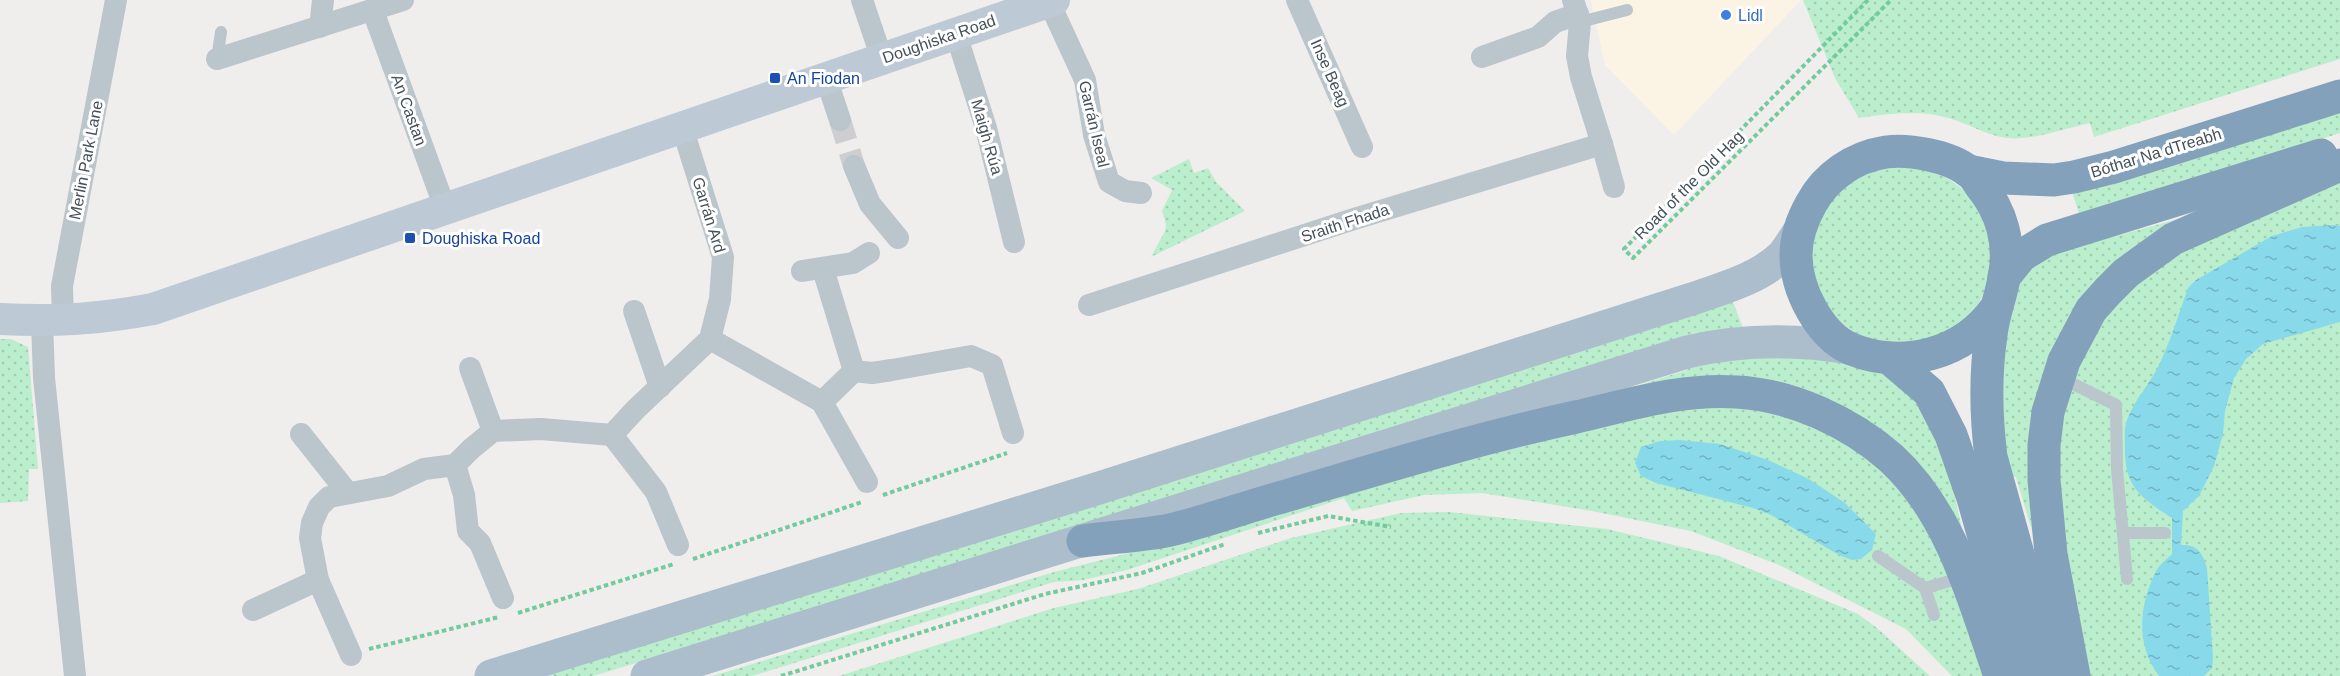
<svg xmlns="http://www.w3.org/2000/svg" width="2340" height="676" viewBox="0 0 2340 676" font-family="Arial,sans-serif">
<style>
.commercial{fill:#fbf4e5}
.grass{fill:url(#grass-dots)}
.water{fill:url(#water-ripples)}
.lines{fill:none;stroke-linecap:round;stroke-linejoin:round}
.street-tunnel{stroke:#ceced0;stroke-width:22;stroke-dasharray:22 11;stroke-linecap:butt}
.path{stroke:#73cb9d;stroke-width:4;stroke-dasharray:4.5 3;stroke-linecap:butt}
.lane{stroke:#bbc5cc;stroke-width:12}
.street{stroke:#bbc5cc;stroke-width:22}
.secondary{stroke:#bdc9d4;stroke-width:32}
.primary{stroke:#acbdcc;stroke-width:33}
.highway{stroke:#84a1bc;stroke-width:33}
.shop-dot{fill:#3f7fe0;stroke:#fff;stroke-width:2}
.transit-dot{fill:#1a4fb4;stroke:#fff;stroke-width:2}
.labels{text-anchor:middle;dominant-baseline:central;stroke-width:6;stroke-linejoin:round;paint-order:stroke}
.shop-label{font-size:16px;fill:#366cbe;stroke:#fff;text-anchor:start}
.street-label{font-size:16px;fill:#45515a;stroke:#fff}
.transit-label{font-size:16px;fill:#164399;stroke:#fff;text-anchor:start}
</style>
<defs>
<pattern id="grass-dots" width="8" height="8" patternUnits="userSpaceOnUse" patternTransform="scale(1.5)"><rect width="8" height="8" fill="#baeecc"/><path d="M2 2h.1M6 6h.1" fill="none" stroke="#a1ceb1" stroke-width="1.8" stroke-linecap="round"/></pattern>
<pattern id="water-ripples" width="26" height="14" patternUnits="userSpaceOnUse" patternTransform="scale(1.5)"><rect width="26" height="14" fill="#88daeb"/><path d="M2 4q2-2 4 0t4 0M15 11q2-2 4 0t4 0" fill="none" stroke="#71b3c1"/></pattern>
</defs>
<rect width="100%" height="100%" fill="#f0eded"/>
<polygon class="commercial" points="1591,0 1801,0 1674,135 1605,65"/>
<g class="grass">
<path d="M1803,0H2340V59L2094,137L2090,123C2066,128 2031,141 2008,138C1989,136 1972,126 1955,120C1923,109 1892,113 1859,118L1835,78Z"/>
<polygon points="2340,112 2340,133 2080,217 2072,191"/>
<polygon points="1189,159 1194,173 1208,168 1216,182 1245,211 1151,257 1165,231 1166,224 1162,211 1172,190 1151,178"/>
<circle cx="1902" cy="256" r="90"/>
<polygon points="2340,180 2340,676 2087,676 2054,471 2063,398 2107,306 2171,252"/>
<polygon points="2208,211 2065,336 2050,591 2016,477 2009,475 2002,426 2002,375 2008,321 2019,280 2030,267 2053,253"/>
<polygon points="1732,299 1743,328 593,676 525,676"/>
<polygon points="0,339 11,339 28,347 38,469 29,469 28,501 0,503"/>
<polygon points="1812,356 1879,372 1903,387 1922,405 1951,476 1972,579 1954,539 1834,411 1617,392 1687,370 1688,361"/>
<polygon points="1747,402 1827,428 1898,481 1942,544 1987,676 1952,676 1906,629 1779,565 1691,531 1592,511 1482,493 1424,495 1352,511 1344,498 1127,570 1083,580 1054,582 752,676 713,676 1054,572 1153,547 1644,410"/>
<polygon points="1449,512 1607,529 1719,556 1858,614 1877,628 1930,676 839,676 1054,608 1138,589 1291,538 1401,513"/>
</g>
<g class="water">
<path d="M2334,225L2340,226V322L2263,344L2246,359L2234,378L2225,411L2223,434L2214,466L2199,496L2183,511L2181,545C2197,544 2203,553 2207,568L2213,658L2212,668L2204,676H2159C2135,643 2139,606 2156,571C2159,565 2167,559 2172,554V518C2141,498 2124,487 2125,447C2125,438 2124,428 2127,420C2134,400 2150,384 2159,365C2171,340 2179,313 2188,288L2196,280L2272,236L2302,227Z"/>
<polygon points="1680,440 1720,444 1768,460 1809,479 1845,503 1876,534 1872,550 1861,559 1852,560 1839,555 1771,515 1753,508 1656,483 1641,476 1635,463 1641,447 1660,441"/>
</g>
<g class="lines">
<polyline class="street-tunnel" points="840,120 854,166"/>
<g class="path">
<polyline points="1868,0 1624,249 1633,258 1891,0"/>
<polyline points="883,495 1007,453"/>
<polyline points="1258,533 1328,516 1391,527"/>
<polyline points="693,559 862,502"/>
<polyline points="518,613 674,564"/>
<polyline points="369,649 499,617"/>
<polyline points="781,676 1045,594 1142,573 1225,544"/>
</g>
<g class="lane">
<polyline points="1580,22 1627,10"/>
<polyline points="217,59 221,32"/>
<polyline points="2061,378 2116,405 2117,469 2127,579"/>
<polyline points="2123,533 2165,533"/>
<polyline points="1878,556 1925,588 1934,615"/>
<polyline points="1925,588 1964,577"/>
</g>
<g class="street">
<polyline points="862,0 882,59"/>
<polyline points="1297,0 1362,147"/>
<polyline points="1049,2 1085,80 1094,135 1109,182 1125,191 1141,193"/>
<polyline points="373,11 445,208"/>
<polyline points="320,27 323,0"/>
<polyline points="956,34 986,128 1014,242"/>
<polyline points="1482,57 1538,37 1555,22 1578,14"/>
<polyline points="217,59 403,0"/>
<polyline points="826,78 840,120"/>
<polyline points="1602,144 1614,187"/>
<polyline points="854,166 870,204 898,238"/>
<polyline points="823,269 854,371"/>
<polyline points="802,271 853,263 869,253"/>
<polyline points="1089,305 1354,219 1602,144 1581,77 1577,56 1580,22 1573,0"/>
<polyline points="634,311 660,387"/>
<polyline points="63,320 62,286 116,0"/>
<polyline points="42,321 44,378 75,676"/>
<polyline points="710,339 822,402 867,482"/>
<polyline points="470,368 493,431"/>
<polyline points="822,402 854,371 872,373 892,370 971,356 992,365 1013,433"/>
<polyline points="301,434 347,492"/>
<polyline points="612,435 656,492 678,545"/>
<polyline points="455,465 464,495 468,531 480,543 503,598"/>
<polyline points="253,610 318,580"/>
<polyline points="351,655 318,580 310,538 312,523 319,507 329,497 388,486 424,469 455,465 471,449 493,431 541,429 612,435 635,410 710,339 720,299 723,257 682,127"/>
</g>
<path class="secondary" d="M0,319C55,322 99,319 153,309L1054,0"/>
<g class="primary">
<path d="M491,676L1099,488L1698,297C1727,287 1759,278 1782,256C1788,249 1793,240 1798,233"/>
<path d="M647,676L1687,352C1742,339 1795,339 1850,348"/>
</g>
<g class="highway">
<polyline points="1968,171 2003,178 2054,180 2074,177 2114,167 2340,96"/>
<polyline points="2004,277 2021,256 2047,240 2321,155"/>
<path d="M1996,308C1964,354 1904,370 1851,349C1819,335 1796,289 1796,255C1796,236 1802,220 1811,204C1826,176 1854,157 1886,152C1909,149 1949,156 1968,171C1973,174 1977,180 1980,185C2002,211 2011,244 2004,278C2001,297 1993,315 1991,335C1985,375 1986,417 1991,457L2052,676"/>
<polyline points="1889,358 1929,392 1951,435 1973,498 2023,676"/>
<path d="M1083,541C1111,537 1142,536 1170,530C1205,522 1240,509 1275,499C1375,470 1474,439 1576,417C1629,405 1683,388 1737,392C1792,395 1850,422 1891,458C1952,514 1974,601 2000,676"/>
<polyline points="2074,676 2051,554 2044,480 2044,445 2048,412 2064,361 2091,310 2108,291 2126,273 2173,239 2340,165"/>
</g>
</g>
<circle class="shop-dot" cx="1726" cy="15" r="6"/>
<g class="transit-dot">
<rect x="769" y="72" width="12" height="12" rx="3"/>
<rect x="404" y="232" width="12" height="12" rx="3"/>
</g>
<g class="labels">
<g class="shop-label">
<text x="1738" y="15">Lidl</text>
</g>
<g class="street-label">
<text transform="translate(939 39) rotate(-19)">Doughiska Road</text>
<text transform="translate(1330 73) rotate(66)">Inse Beag</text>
<text transform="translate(409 110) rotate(70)">An Castan</text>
<text transform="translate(1094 124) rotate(77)">Garrán Iseal</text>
<text transform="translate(987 137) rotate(74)">Maigh Rúa</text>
<text transform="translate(2156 153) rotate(-17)">Bóthar Na dTreabh</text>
<text transform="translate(86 160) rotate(-79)">Merlin Park Lane</text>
<text transform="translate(1689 185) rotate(-45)">Road of the Old Hag</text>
<text transform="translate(709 215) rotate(73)">Garrán Ard</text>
<text transform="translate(1345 223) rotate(-18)">Sraith Fhada</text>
</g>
<g class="transit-label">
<text x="787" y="78">An Fiodan</text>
<text x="422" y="238">Doughiska Road</text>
</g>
</g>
</svg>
